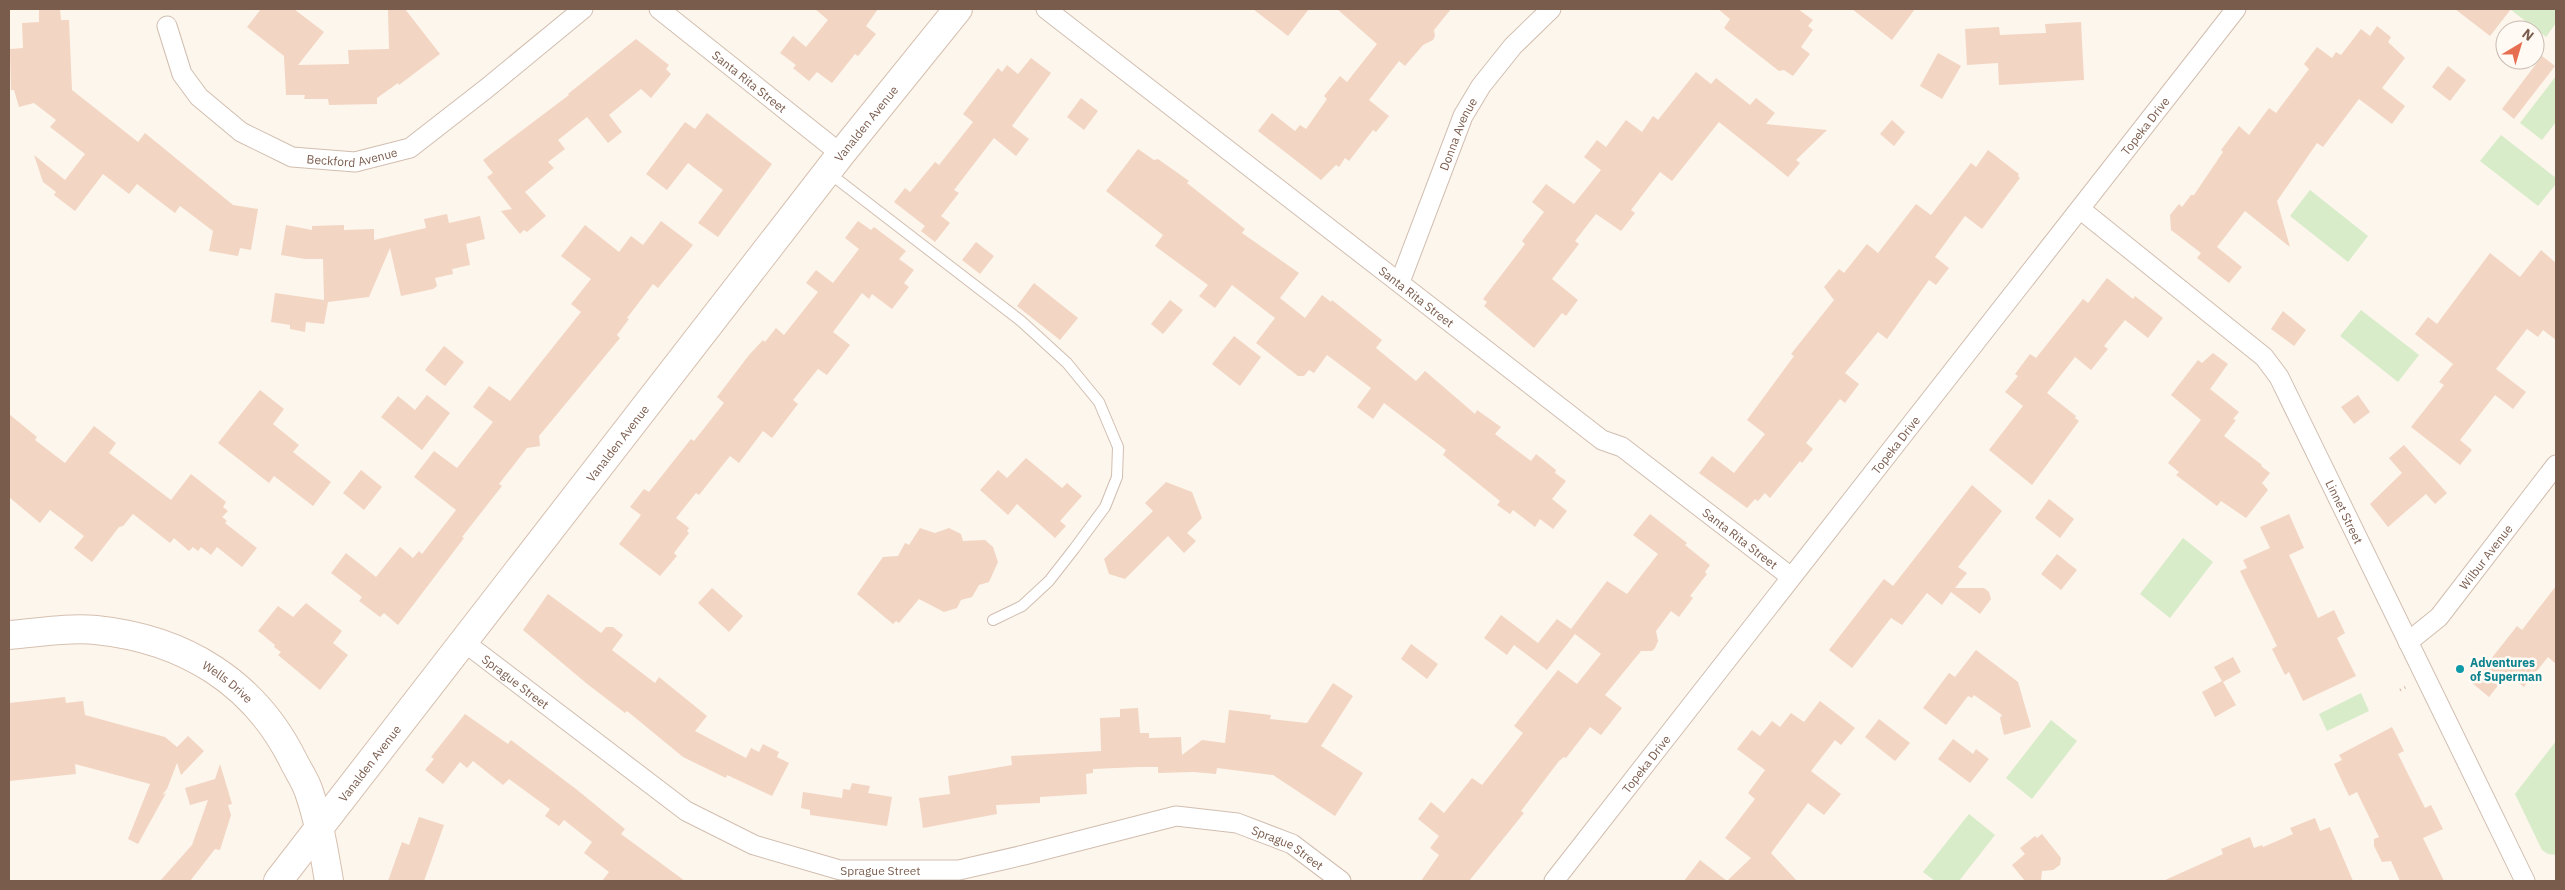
<svg xmlns="http://www.w3.org/2000/svg" width="2565" height="890" viewBox="0 0 2565 890" font-family="'IBM Plex Sans',sans-serif">
<style>
.green{fill:#d8ecc9}
.building{fill:#f3d5c3}
.lines{fill:none;stroke-linecap:round;stroke-linejoin:round}
.service-casing{stroke:#d1beb0;stroke-width:12}
.minor-casing{stroke:#d1beb0;stroke-width:21}
.secondary-casing{stroke:#d6c0b0;stroke-width:30}
.path{stroke:#d9b8a5;stroke-width:3;stroke-dasharray:1 4;stroke-linecap:butt}
.service{stroke:#fff;stroke-width:10}
.minor{stroke:#fff;stroke-width:19}
.secondary{stroke:#fff;stroke-width:28}
.culture-dot{fill:#0f9aa8;stroke:#fffaf3;stroke-width:2}
.labels{text-anchor:middle;dominant-baseline:central;stroke-width:5;stroke-linejoin:round;paint-order:stroke}
.street-label{font-size:12px;fill:#7a5c4d;stroke:#fffaf3}
.culture-label{font-size:12px;font-weight:bold;fill:#0d838f;stroke:#fffaf3;text-anchor:start}
</style>
<rect width="100%" height="100%" fill="#fdf6ec"/>
<g class="green">
<polygon points="2510,9 2556,9 2556,23 2546,37"/>
<polygon points="2556,76 2556,122 2542,140 2520,123"/>
<polygon points="2501,135 2556,178 2556,184 2538,206 2480,161"/>
<polygon points="2310,190 2368,236 2348,262 2290,216"/>
<polygon points="2361,310 2419,355 2398,382 2340,336"/>
<polygon points="2183,538 2213,562 2170,618 2140,594"/>
<polygon points="2361,693 2369,711 2327,731 2319,714"/>
<polygon points="2051,720 2077,741 2032,799 2006,778"/>
<polygon points="2556,741 2556,855 2548,854 2542,850 2515,794"/>
<polygon points="1969,814 1995,835 1959,881 1935,881 1923,872"/>
</g>
<g class="building">
<polygon points="39,9 60,9 61,20 69,20 72,90 138,142 145,133 233,205 258,209 251,250 240,248 238,256 209,251 213,231 180,206 175,213 137,184 129,194 103,174 75,211 54,195 56,192 43,182 34,155 65,180 85,154 50,127 56,120 34,103 19,107 14,90 11,90 10,49 23,48 22,23 39,22"/>
<polygon points="261,9 294,9 324,32 298,65 349,64 348,50 389,49 388,9 405,9 440,54 399,85 398,83 377,98 377,104 329,105 328,99 304,99 305,95 286,95 284,56 247,27"/>
<polygon points="815,9 878,9 866,26 876,34 858,56 855,54 832,83 817,72 809,81 793,68 796,65 780,53 793,36 806,47 828,20"/>
<polygon points="1253,9 1309,9 1288,36"/>
<polygon points="1337,9 1451,9 1434,30 1435,36 1433,40 1423,45 1405,66 1399,61 1369,100 1389,116 1376,132 1373,130 1349,161 1345,158 1339,167 1336,165 1321,180 1258,131 1272,113 1295,131 1300,125 1306,129 1327,99 1324,96 1340,76 1347,82 1377,44"/>
<polygon points="1718,9 1798,9 1813,20 1808,26 1813,30 1801,47 1810,54 1793,76 1784,70 1779,71 1724,28 1730,19"/>
<polygon points="1852,9 1915,9 1892,40"/>
<polygon points="2455,9 2511,9 2490,36"/>
<polygon points="2081,22 2084,80 1999,85 1998,63 1967,65 1965,29 1999,27 2000,35 2046,33 2045,24"/>
<polygon points="2377,26 2391,37 2388,42 2405,58 2382,88 2405,106 2392,124 2359,99 2323,147 2317,143 2277,201 2290,247 2245,211 2217,247 2242,267 2229,283 2197,258 2201,253 2171,230 2170,215 2179,204 2182,207 2191,195 2194,195 2223,152 2221,150 2239,126 2249,135 2269,108 2276,113 2309,69 2304,64 2317,47 2332,58 2336,52 2341,55 2361,29 2370,36"/>
<polygon points="636,39 669,65 666,69 671,74 651,98 641,89 609,115 622,132 608,143 587,117 558,140 565,149 548,162 554,168 525,192 546,216 527,232 524,230 520,234 501,211 512,209 487,177 493,173 483,160 569,95 568,94"/>
<polygon points="1938,53 1961,66 1942,99 1920,86"/>
<polygon points="2542,56 2555,66 2514,119 2502,109"/>
<polygon points="1031,58 1051,73 1012,126 1029,139 1016,156 994,138 954,190 959,193 941,216 950,223 935,242 921,231 925,226 894,202 905,188 910,192 935,162 939,165 973,122 963,114 998,68 1002,72 1007,65 1018,74"/>
<polygon points="2448,66 2466,80 2450,101 2432,87"/>
<polygon points="1696,72 1711,84 1716,78 1750,105 1756,98 1775,113 1766,124 1827,130 1796,160 1800,163 1788,177 1719,122 1672,181 1660,172 1631,210 1635,213 1621,231 1596,214 1575,241 1579,244 1552,279 1578,300 1566,316 1562,313 1534,348 1484,306 1487,302 1483,299 1525,244 1522,241 1544,212 1532,202 1546,184 1574,204 1601,170 1584,157 1597,140 1606,147 1626,120 1642,132 1653,116 1658,120"/>
<polygon points="1081,98 1098,111 1084,130 1067,117"/>
<polygon points="707,113 772,164 718,237 698,223 723,190 688,163 667,190 646,174 685,122 695,129"/>
<polygon points="1892,120 1905,132 1894,146 1880,134"/>
<polygon points="1138,149 1154,160 1158,159 1189,181 1187,183 1245,229 1242,233 1299,273 1280,298 1305,318 1322,295 1331,302 1332,300 1382,340 1376,348 1416,381 1425,371 1475,414 1477,410 1501,427 1495,434 1531,461 1536,454 1556,470 1555,473 1566,481 1552,499 1567,511 1553,529 1540,519 1535,527 1513,510 1510,514 1497,505 1500,501 1443,455 1446,450 1384,403 1373,419 1357,407 1371,388 1327,355 1314,373 1309,370 1304,376 1298,376 1256,343 1275,318 1232,285 1215,308 1199,296 1208,285 1155,246 1163,235 1106,191"/>
<polygon points="1988,150 2019,174 2018,176 2020,178 1982,229 1965,216 1935,257 1949,268 1936,285 1929,280 1887,339 1878,332 1845,373 1859,384 1845,403 1840,399 1806,443 1813,449 1802,463 1800,461 1770,498 1765,493 1758,501 1755,499 1747,508 1699,473 1712,456 1734,473 1765,434 1747,420 1794,356 1791,354 1834,300 1824,287 1839,269 1844,273 1867,244 1878,253 1916,204 1931,215 1971,163 1976,167"/>
<polygon points="447,214 449,223 480,216 485,239 466,244 470,265 452,269 453,274 435,278 437,286 433,289 401,296 390,248 369,297 328,302 324,324 306,322 305,332 290,329 290,325 271,322 275,293 324,300 323,259 305,259 281,255 286,225 312,230 312,226 344,225 344,230 374,229 374,240 426,228 424,219"/>
<polygon points="661,221 693,245 658,288 653,284 627,318 629,319 617,335 620,338 539,436 540,446 527,448 499,484 502,486 462,537 464,538 398,625 384,613 380,617 359,601 362,597 331,573 346,553 376,577 400,547 413,558 419,551 422,554 456,510 414,477 434,451 457,468 493,422 473,407 489,386 510,401 581,312 571,304 591,279 561,256 585,225 619,252 631,236 643,245"/>
<polygon points="858,221 871,230 874,227 906,251 899,259 914,270 904,283 909,287 892,309 872,294 869,299 862,293 833,332 850,345 827,375 818,369 793,400 798,404 772,438 763,431 739,463 730,456 699,495 696,493 676,518 689,528 687,531 689,533 674,553 677,556 660,576 619,544 641,515 630,507 644,489 649,492 691,439 694,441 724,403 717,397 749,355 763,340 765,342 776,328 784,335 818,292 806,283 816,270 833,283 859,249 845,238"/>
<polygon points="976,242 994,256 980,274 962,260"/>
<polygon points="2541,250 2556,263 2556,340 2543,330 2538,337 2527,329 2496,369 2526,392 2513,409 2495,395 2460,440 2472,450 2460,465 2411,427 2444,385 2439,382 2453,364 2415,334 2428,317 2437,324 2490,253 2520,277"/>
<polygon points="2107,278 2133,299 2135,296 2163,318 2148,338 2125,320 2104,346 2108,349 2091,370 2075,357 2047,393 2076,416 2075,418 2079,421 2032,485 1989,450 2023,406 2005,392 2018,376 2015,374 2030,354 2036,358 2083,299 2088,303"/>
<polygon points="1034,283 1078,318 1060,340 1017,306"/>
<polygon points="1170,300 1183,310 1163,334 1151,324"/>
<polygon points="2283,311 2306,330 2294,346 2271,329"/>
<polygon points="1234,336 1261,357 1240,386 1212,364"/>
<polygon points="444,346 464,362 445,386 425,370"/>
<polygon points="2213,353 2228,364 2210,389 2239,412 2233,419 2236,420 2224,436 2262,465 2261,466 2270,473 2262,483 2268,490 2246,518 2221,501 2217,506 2176,475 2179,472 2168,463 2201,420 2171,395 2198,360 2202,363"/>
<polygon points="260,390 284,409 273,424 299,445 293,452 331,482 313,506 274,476 269,483 218,443"/>
<polygon points="427,395 450,413 422,450 381,417 398,396 415,410"/>
<polygon points="2358,395 2370,412 2354,424 2341,407"/>
<polygon points="9,414 37,437 35,440 65,463 94,426 116,443 109,453 171,500 191,474 226,502 223,507 228,511 222,517 227,521 225,523 257,548 242,567 217,547 211,555 201,547 198,551 193,547 189,551 174,538 170,543 133,514 123,526 119,527 92,562 74,548 84,536 50,510 40,523 9,497"/>
<polygon points="2404,445 2447,493 2435,504 2426,494 2388,527 2370,504 2402,473 2389,458"/>
<polygon points="1026,458 1062,488 1067,483 1082,496 1060,521 1066,526 1055,538 1017,504 1008,515 980,490 998,470 1007,478"/>
<polygon points="361,470 382,487 364,510 343,493"/>
<polygon points="1166,482 1192,492 1202,518 1187,533 1196,541 1184,553 1168,536 1125,579 1109,574 1104,559 1153,511 1145,503"/>
<polygon points="1972,485 2002,511 1958,567 1967,573 1955,588 1984,588 1989,592 1991,599 1980,614 1951,592 1942,605 1927,593 1902,625 1891,618 1852,668 1829,650 1884,579 1893,586"/>
<polygon points="2049,499 2074,519 2060,538 2035,518"/>
<polygon points="1650,514 1687,543 1685,545 1710,565 1705,572 1707,574 1690,596 1693,598 1679,617 1671,611 1656,631 1658,641 1655,648 1652,651 1641,651 1605,695 1622,708 1601,735 1590,727 1566,758 1564,757 1559,761 1521,811 1524,813 1469,881 1421,881 1439,855 1430,848 1439,836 1418,819 1431,802 1444,813 1472,778 1482,785 1523,733 1514,726 1558,670 1577,684 1601,654 1575,634 1547,670 1514,645 1507,655 1484,638 1501,615 1538,643 1557,619 1571,629 1607,581 1627,594 1658,554 1633,535"/>
<polygon points="2289,514 2304,548 2289,555 2318,618 2334,610 2345,633 2337,638 2356,676 2303,701 2289,672 2285,675 2272,649 2277,646 2240,571 2247,568 2243,560 2270,548 2260,527"/>
<polygon points="920,528 935,533 949,528 961,534 963,541 985,540 993,547 998,562 989,582 979,585 972,597 961,600 957,608 944,612 919,599 899,623 896,621 893,624 857,594 883,557 898,556 905,543 909,545"/>
<polygon points="2057,554 2077,570 2061,590 2041,574"/>
<polygon points="2556,586 2556,664 2548,657 2524,687 2507,674 2489,697 2472,683 2517,626 2522,630"/>
<polygon points="712,588 743,616 729,632 698,603"/>
<polygon points="548,594 601,633 606,627 613,627 623,635 612,650 655,683 659,677 707,716 695,731 746,758 751,748 759,752 763,744 779,752 777,757 789,763 772,796 727,775 726,778 683,757 627,711 625,713 586,683 523,630"/>
<polygon points="306,603 342,631 333,643 348,655 320,690 278,655 281,652 274,647 275,645 258,631 278,606 293,617"/>
<polygon points="1411,644 1438,664 1427,679 1401,659"/>
<polygon points="1976,650 2018,682 2031,727 2004,735 2000,718 2002,715 1974,695 1972,698 1968,696 1946,725 1923,708 1949,673 1955,677"/>
<polygon points="2233,657 2241,672 2223,682 2236,705 2215,717 2202,692 2222,681 2214,667"/>
<polygon points="1333,683 1353,696 1321,746 1363,773 1335,816 1273,775 1217,768 1216,774 1194,772 1158,773 1158,767 1139,767 1093,769 1093,773 1086,774 1087,794 1040,797 1040,803 996,805 997,814 923,828 919,798 950,794 948,776 1012,765 1011,756 1101,751 1100,718 1120,717 1120,709 1138,708 1140,733 1149,733 1149,738 1181,737 1182,755 1202,740 1225,743 1229,710 1271,715 1270,719 1307,723"/>
<polygon points="65,697 66,703 83,701 85,715 165,737 177,747 188,736 204,751 181,775 177,763 167,789 162,795 166,793 138,844 128,839 150,784 75,764 76,774 9,781 9,703"/>
<polygon points="1820,701 1855,728 1841,745 1835,740 1811,771 1841,794 1824,815 1808,803 1771,853 1797,881 1684,881 1700,860 1727,881 1751,858 1725,838 1755,799 1748,793 1765,770 1737,749 1752,730 1760,736 1772,721 1780,727 1791,713 1804,722"/>
<polygon points="465,714 508,744 511,740 576,789 625,829 621,834 685,881 602,881 609,872 584,853 592,842 564,820 559,826 545,816 550,809 509,779 503,785 473,761 467,768 460,762 443,784 425,770 434,759 431,757"/>
<polygon points="1879,719 1910,743 1895,761 1865,737"/>
<polygon points="2392,727 2404,751 2398,754 2425,808 2431,805 2443,829 2423,838 2444,881 2400,881 2391,861 2382,862 2374,846 2374,839 2379,837 2357,792 2349,796 2334,764 2342,760 2339,755"/>
<polygon points="1953,739 1973,754 1976,749 1989,759 1970,783 1938,759"/>
<polygon points="220,764 232,804 228,805 231,815 220,850 215,849 190,881 160,881 192,845 208,800 190,805 185,788 215,779"/>
<polygon points="852,783 870,786 868,793 892,797 887,826 810,815 810,810 801,808 803,792 842,798 843,789 850,790"/>
<polygon points="419,817 444,825 424,881 388,881 402,842 409,845"/>
<polygon points="2315,818 2320,831 2330,827 2353,881 2163,881 2223,854 2221,849 2250,837 2254,848 2262,845 2263,847 2293,834 2290,828"/>
<polygon points="2042,834 2061,858 2060,865 2053,870 2042,871 2041,881 2025,881 2012,865 2025,854 2020,848 2035,836 2037,838"/>
</g>
<g class="lines">
<defs>
<polyline id="service" points="829,173 1021,321 1067,363 1099,402 1118,447 1117,477 1105,507 1074,549 1049,581 1022,606 993,620"/>
<g id="minor">
<path id="s1" d="M659,9L841,154"/>
<path id="s2" d="M1046,9L1602,440L1622,447L1791,577"/>
<path id="s3" d="M167,26L182,74L199,97L241,132L292,157L355,162L410,148L487,88L583,9"/>
<path id="s4" d="M2080,209L2264,357L2279,377L2525,881"/>
<path id="s5" d="M1400,282L1463,116L1481,86L1513,46L1551,9"/>
<path id="s6" d="M464,642L686,811L754,845L840,870H959L1024,855L1176,816L1237,823L1292,844L1341,881"/>
<path id="s7" d="M2408,642L2439,617L2556,465"/>
<path id="s8" d="M1554,881L2236,9"/>
</g>
<g id="secondary">
<path id="s9" d="M9,635C36,633 69,627 96,630C184,639 255,682 294,762C299,772 306,782 309,792C319,821 324,851 329,881"/>
<path id="s10" d="M278,881L841,154L958,9"/>
</g>
</defs>
<use href="#service" class="service-casing"/>
<use href="#minor" class="minor-casing"/>
<use href="#secondary" class="secondary-casing"/>
<polyline class="path" points="2400,690 2408,686"/>
<use href="#service" class="service"/>
<use href="#minor" class="minor"/>
<use href="#secondary" class="secondary"/>
</g>
<circle class="culture-dot" cx="2460" cy="669" r="5"/>
<g class="labels">
<g class="street-label">
<text stroke="none"><textPath href="#s1" startOffset="116">Santa Rita Street</textPath></text>
<text stroke="none"><textPath href="#s10" startOffset="959">Vanalden Avenue</textPath></text>
<text stroke="none"><textPath href="#s8" startOffset="959">Topeka Drive</textPath></text>
<text stroke="none"><textPath href="#s5" startOffset="159">Donna Avenue</textPath></text>
<text stroke="none"><textPath href="#s3" startOffset="251">Beckford Avenue</textPath></text>
<text stroke="none"><textPath href="#s2" startOffset="469">Santa Rita Street</textPath></text>
<text stroke="none"><textPath href="#s10" startOffset="554">Vanalden Avenue</textPath></text>
<text stroke="none"><textPath href="#s8" startOffset="554">Topeka Drive</textPath></text>
<text stroke="none"><textPath href="#s4" startOffset="411">Linnet Street</textPath></text>
<text stroke="none"><textPath href="#s2" startOffset="874">Santa Rita Street</textPath></text>
<text stroke="none"><textPath href="#s7" startOffset="116">Wilbur Avenue</textPath></text>
<text stroke="none"><textPath href="#s9" startOffset="231">Wells Drive</textPath></text>
<text stroke="none"><textPath href="#s6" startOffset="65">Sprague Street</textPath></text>
<text stroke="none"><textPath href="#s10" startOffset="149">Vanalden Avenue</textPath></text>
<text stroke="none"><textPath href="#s8" startOffset="149">Topeka Drive</textPath></text>
<text stroke="none"><textPath href="#s6" startOffset="905">Sprague Street</textPath></text>
<text stroke="none"><textPath href="#s6" startOffset="485">Sprague Street</textPath></text>
</g>
<g class="culture-label">
<text x="2470" y="662">Adventures<tspan x="2470" dy="14">of Superman</tspan></text>
</g>
</g>
<rect width="2565" height="890" fill="none" stroke="#7a5c4d" stroke-width="20"/>
<g transform="translate(2520 45) rotate(38)"><circle r="24" fill="#fffaf3" stroke="#cabbb1"/>
<path d="M0-4L9 19L0 12L-9 19Z" fill="#e76f51"/>
<text y="-8" font-size="14" font-weight="bold" text-anchor="middle" fill="#7a5c4d">N</text>
</g>
</svg>
